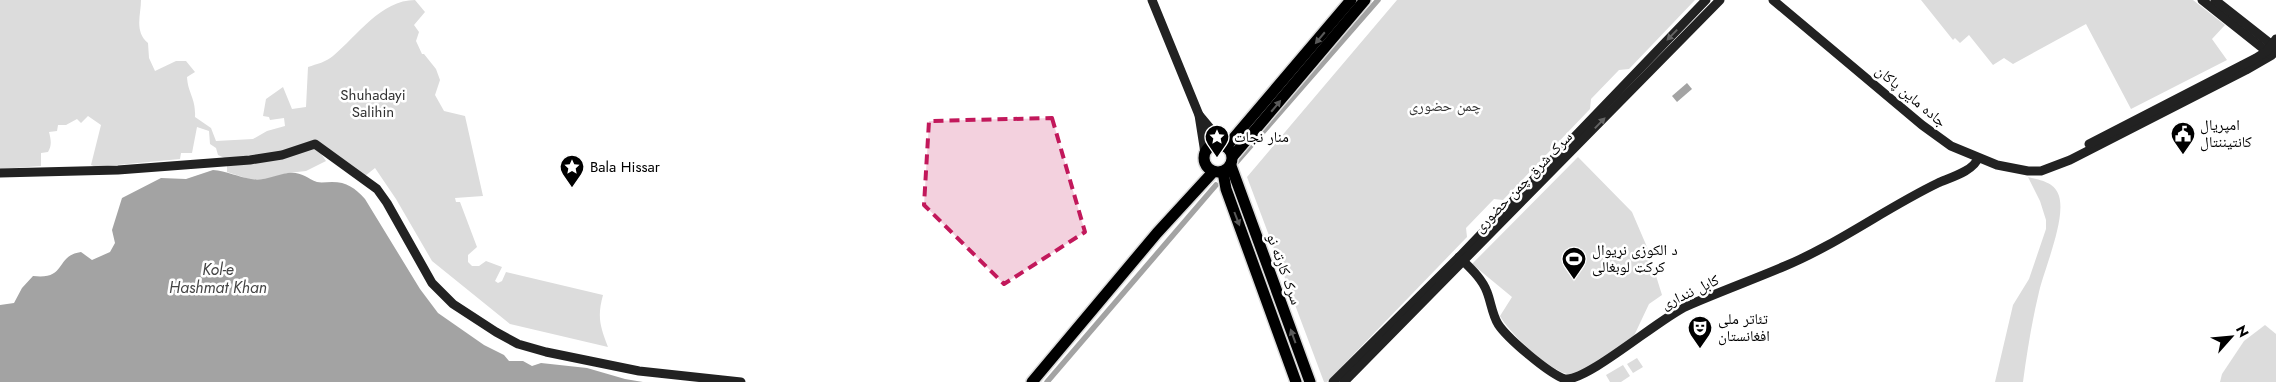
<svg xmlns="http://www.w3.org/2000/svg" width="2276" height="382" viewBox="0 0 2276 382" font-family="Jost,'Noto Naskh Arabic',sans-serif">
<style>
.green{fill:#dcdcdc}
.water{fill:#a3a3a3}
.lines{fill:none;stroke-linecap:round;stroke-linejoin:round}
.canal{stroke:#a3a3a3;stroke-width:5.5}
.highway-casing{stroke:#dbdbdb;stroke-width:14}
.secondary{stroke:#222;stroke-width:9}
.highway{stroke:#000;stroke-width:11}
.oneway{fill:#646464}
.oneway2{fill:#595959}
.marked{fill:#c2185b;fill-opacity:0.2;stroke:#c2185b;stroke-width:4;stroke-dasharray:10 6;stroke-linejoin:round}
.labels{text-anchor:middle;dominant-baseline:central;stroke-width:5;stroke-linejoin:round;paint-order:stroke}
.park-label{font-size:15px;fill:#333;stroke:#fff}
.street-label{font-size:15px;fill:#000;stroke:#fff}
.poi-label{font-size:15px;fill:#000;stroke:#fff;text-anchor:start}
.water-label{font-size:16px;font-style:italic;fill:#444;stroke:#fff}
</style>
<rect width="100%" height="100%" fill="#fff"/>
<g class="green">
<path d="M0,0H141C141,15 134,31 148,43L149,58L155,71L176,61H186L195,72L187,77C188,94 196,98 195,117L211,128L216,141L253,139L267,131L285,126L284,118L270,120L269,117L263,116L266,99L283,87L292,109L306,107L308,67C317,64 326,62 333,56C357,36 381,0 415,0L425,12L414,25L419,32L416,41L422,54H424L436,69L440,80L435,95L444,111L465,116L483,196L455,198L456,202H460L477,247L468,255V262L472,266H479L486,261L502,267L495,281L498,283L502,281L506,272L603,295C597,317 600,326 608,347L510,324L432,261L396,199L375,168L365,176L318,149L326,161L306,171L288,173L268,179H249L227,172V159L218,155L216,148L210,144L209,131L197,127L192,153H181L180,159L96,167L91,165L101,125L88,116L81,123L77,119L66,125H58L57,131L49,132C51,140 52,145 48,152L41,153V166L0,169Z"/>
<polygon points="1397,0 1695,0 1629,69 1619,70 1591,99 1590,109 1503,200 1494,199 1466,228 1467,237 1327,382 1324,382 1247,177"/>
<polygon points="1921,0 2193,0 2225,25 2212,39 2227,60 2131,109 2086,24 2013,64 2004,58 1993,65 1969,35 1960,43 1955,38 1953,40"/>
<path d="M1578,157L1632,212L1647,247L1662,295L1649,304L1632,340L1579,373C1575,374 1571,375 1567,374C1548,369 1509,333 1500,316L1512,297L1472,264Z"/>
<path d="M2028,177C2040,180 2055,182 2059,196C2066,219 2045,267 2039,292C2032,321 2027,352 2023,382H1995L2013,305L2029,279L2046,229V220L2040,201Z"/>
<polygon points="2265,325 2276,334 2276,382 2220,382 2222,374 2244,341"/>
<polygon points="1637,358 1643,367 1633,373 1627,364"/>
<polygon points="1623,365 1630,376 1621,382 1610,382 1606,375"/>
</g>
<g class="water">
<polygon points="1687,83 1692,89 1677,102 1672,96"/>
<path d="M213,170C226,171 239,177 251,179C266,181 275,175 288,173C300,171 307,178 317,182C321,183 327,182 332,182C347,182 355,188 365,199L420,289L438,313L484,345L504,355L509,361H523L532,366L541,363L587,368L625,379L643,382H0V305L14,303L22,288L33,276C68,280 54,256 81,252L92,260L110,252L115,243L112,230L122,198L161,178L186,179Z"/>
</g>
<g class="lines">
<g class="canal">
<polyline points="1234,165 1378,0"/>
<polyline points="1047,382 1216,185"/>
</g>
<defs>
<g id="highway">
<circle cx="1218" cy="158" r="14"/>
<polyline points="1226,147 1351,0"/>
<polyline points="1233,156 1365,0"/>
<polyline points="1231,166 1310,382"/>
<polyline points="1223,172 1226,189 1296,382"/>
<polyline points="1032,382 1157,233 1213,172"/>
</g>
</defs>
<use href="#highway" class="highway-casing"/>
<g class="secondary">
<polyline points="1152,0 1199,115 1205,153"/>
<polyline points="1773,0 1922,125 1951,146 1997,165 2028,171 2041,171 2070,160 2246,70 2272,55 2276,50"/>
<polyline points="2202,0 2270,54"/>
<polyline points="2215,0 2276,48"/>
<polyline points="1199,115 1224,145"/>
<polyline points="2089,144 2256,58 2267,51 2276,39"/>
<polyline points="0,173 118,170 250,160 282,155 315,144 377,189 387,203 432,283 453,304 496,332 518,344 546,352 639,371 741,382"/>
<path d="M1459,257C1469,267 1482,278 1487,292C1491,302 1492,314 1498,324C1507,338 1549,374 1565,379C1587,382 1661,317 1687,306C1719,292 1752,280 1785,266C1838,244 1886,208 1938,183C1949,178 1974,171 1978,158"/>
<polyline points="1333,382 1459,257 1706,0"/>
<polyline points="1344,382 1720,0"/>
</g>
<use href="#highway" class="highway"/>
</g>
<defs><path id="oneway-solid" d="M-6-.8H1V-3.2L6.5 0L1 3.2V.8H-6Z" transform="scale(1.25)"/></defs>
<g class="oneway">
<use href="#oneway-solid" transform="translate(1672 35) rotate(134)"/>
<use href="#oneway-solid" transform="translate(1600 123) rotate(-46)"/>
</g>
<g class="oneway2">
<use href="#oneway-solid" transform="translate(1320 38) rotate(130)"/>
<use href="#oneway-solid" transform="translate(1276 106) rotate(-50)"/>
<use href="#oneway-solid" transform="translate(1237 219) rotate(69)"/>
<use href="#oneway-solid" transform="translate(1293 336) rotate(-110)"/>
</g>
<path class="marked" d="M1052,118L1085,232L1004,284L924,205L929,121Z"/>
<defs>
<symbol id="civic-pin" viewBox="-11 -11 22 30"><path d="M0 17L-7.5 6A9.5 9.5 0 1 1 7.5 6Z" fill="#000" stroke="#fff"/><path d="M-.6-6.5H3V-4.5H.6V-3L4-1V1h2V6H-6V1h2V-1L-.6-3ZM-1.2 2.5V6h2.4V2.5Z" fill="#fff"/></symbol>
<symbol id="sight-pin" viewBox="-11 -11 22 30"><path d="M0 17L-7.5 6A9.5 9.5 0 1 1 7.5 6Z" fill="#000" stroke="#fff"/><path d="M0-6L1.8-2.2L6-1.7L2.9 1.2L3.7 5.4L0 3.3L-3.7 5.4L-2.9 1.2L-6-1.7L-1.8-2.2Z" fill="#fff"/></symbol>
<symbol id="stadium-pin" viewBox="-11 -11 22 30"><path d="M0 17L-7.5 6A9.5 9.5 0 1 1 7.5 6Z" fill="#000" stroke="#fff"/><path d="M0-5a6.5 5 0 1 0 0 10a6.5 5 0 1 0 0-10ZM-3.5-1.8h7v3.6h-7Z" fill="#fff"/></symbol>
<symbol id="theatre-pin" viewBox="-11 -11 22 30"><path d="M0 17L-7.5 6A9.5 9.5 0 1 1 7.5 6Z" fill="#000" stroke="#fff"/><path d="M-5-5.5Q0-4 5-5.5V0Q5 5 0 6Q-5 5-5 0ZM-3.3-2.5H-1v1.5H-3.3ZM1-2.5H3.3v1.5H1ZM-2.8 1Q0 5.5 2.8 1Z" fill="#fff"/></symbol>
</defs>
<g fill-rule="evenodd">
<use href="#civic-pin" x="2169" y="120" width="28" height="38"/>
<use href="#sight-pin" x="1203" y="123" width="28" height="38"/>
<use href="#sight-pin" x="558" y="153" width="28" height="38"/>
<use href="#stadium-pin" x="1560" y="245" width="28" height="38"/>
<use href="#theatre-pin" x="1686" y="314" width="28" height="38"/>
</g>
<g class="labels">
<g class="park-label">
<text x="373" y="95">Shuhadayi<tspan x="373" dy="17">Salihin</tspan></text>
<text x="1445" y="106">چمن حضوری</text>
</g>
<g class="street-label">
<text transform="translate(1911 96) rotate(40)">جاده ماین پاکان</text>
<text transform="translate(1523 182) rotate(-46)">سرک شرق چمن حضوری</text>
<text transform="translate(1284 269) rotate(70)">سرک کارته نو</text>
<text transform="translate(1690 292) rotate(-25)">کابل ننداری</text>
</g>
<g class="poi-label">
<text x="2200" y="125">امپریال<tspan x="2200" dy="17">کانتیننتال</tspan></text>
<text x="1234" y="137">منار نجات</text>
<text x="590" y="167">Bala Hissar</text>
<text x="1592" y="250">د الکوزی نړیوال<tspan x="1592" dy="17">کرکټ لوبغالی</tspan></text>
<text x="1718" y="319">تئاتر ملی<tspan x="1718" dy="17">افغانستان</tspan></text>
</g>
<g class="water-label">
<text x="218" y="269">Kol-e<tspan x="218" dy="18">Hashmat Khan</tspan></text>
</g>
</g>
<g transform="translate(2231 337) rotate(63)" stroke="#ffffff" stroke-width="4" paint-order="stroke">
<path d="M0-4L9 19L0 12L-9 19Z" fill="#000000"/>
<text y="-8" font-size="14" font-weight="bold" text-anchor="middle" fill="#000000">N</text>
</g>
</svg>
